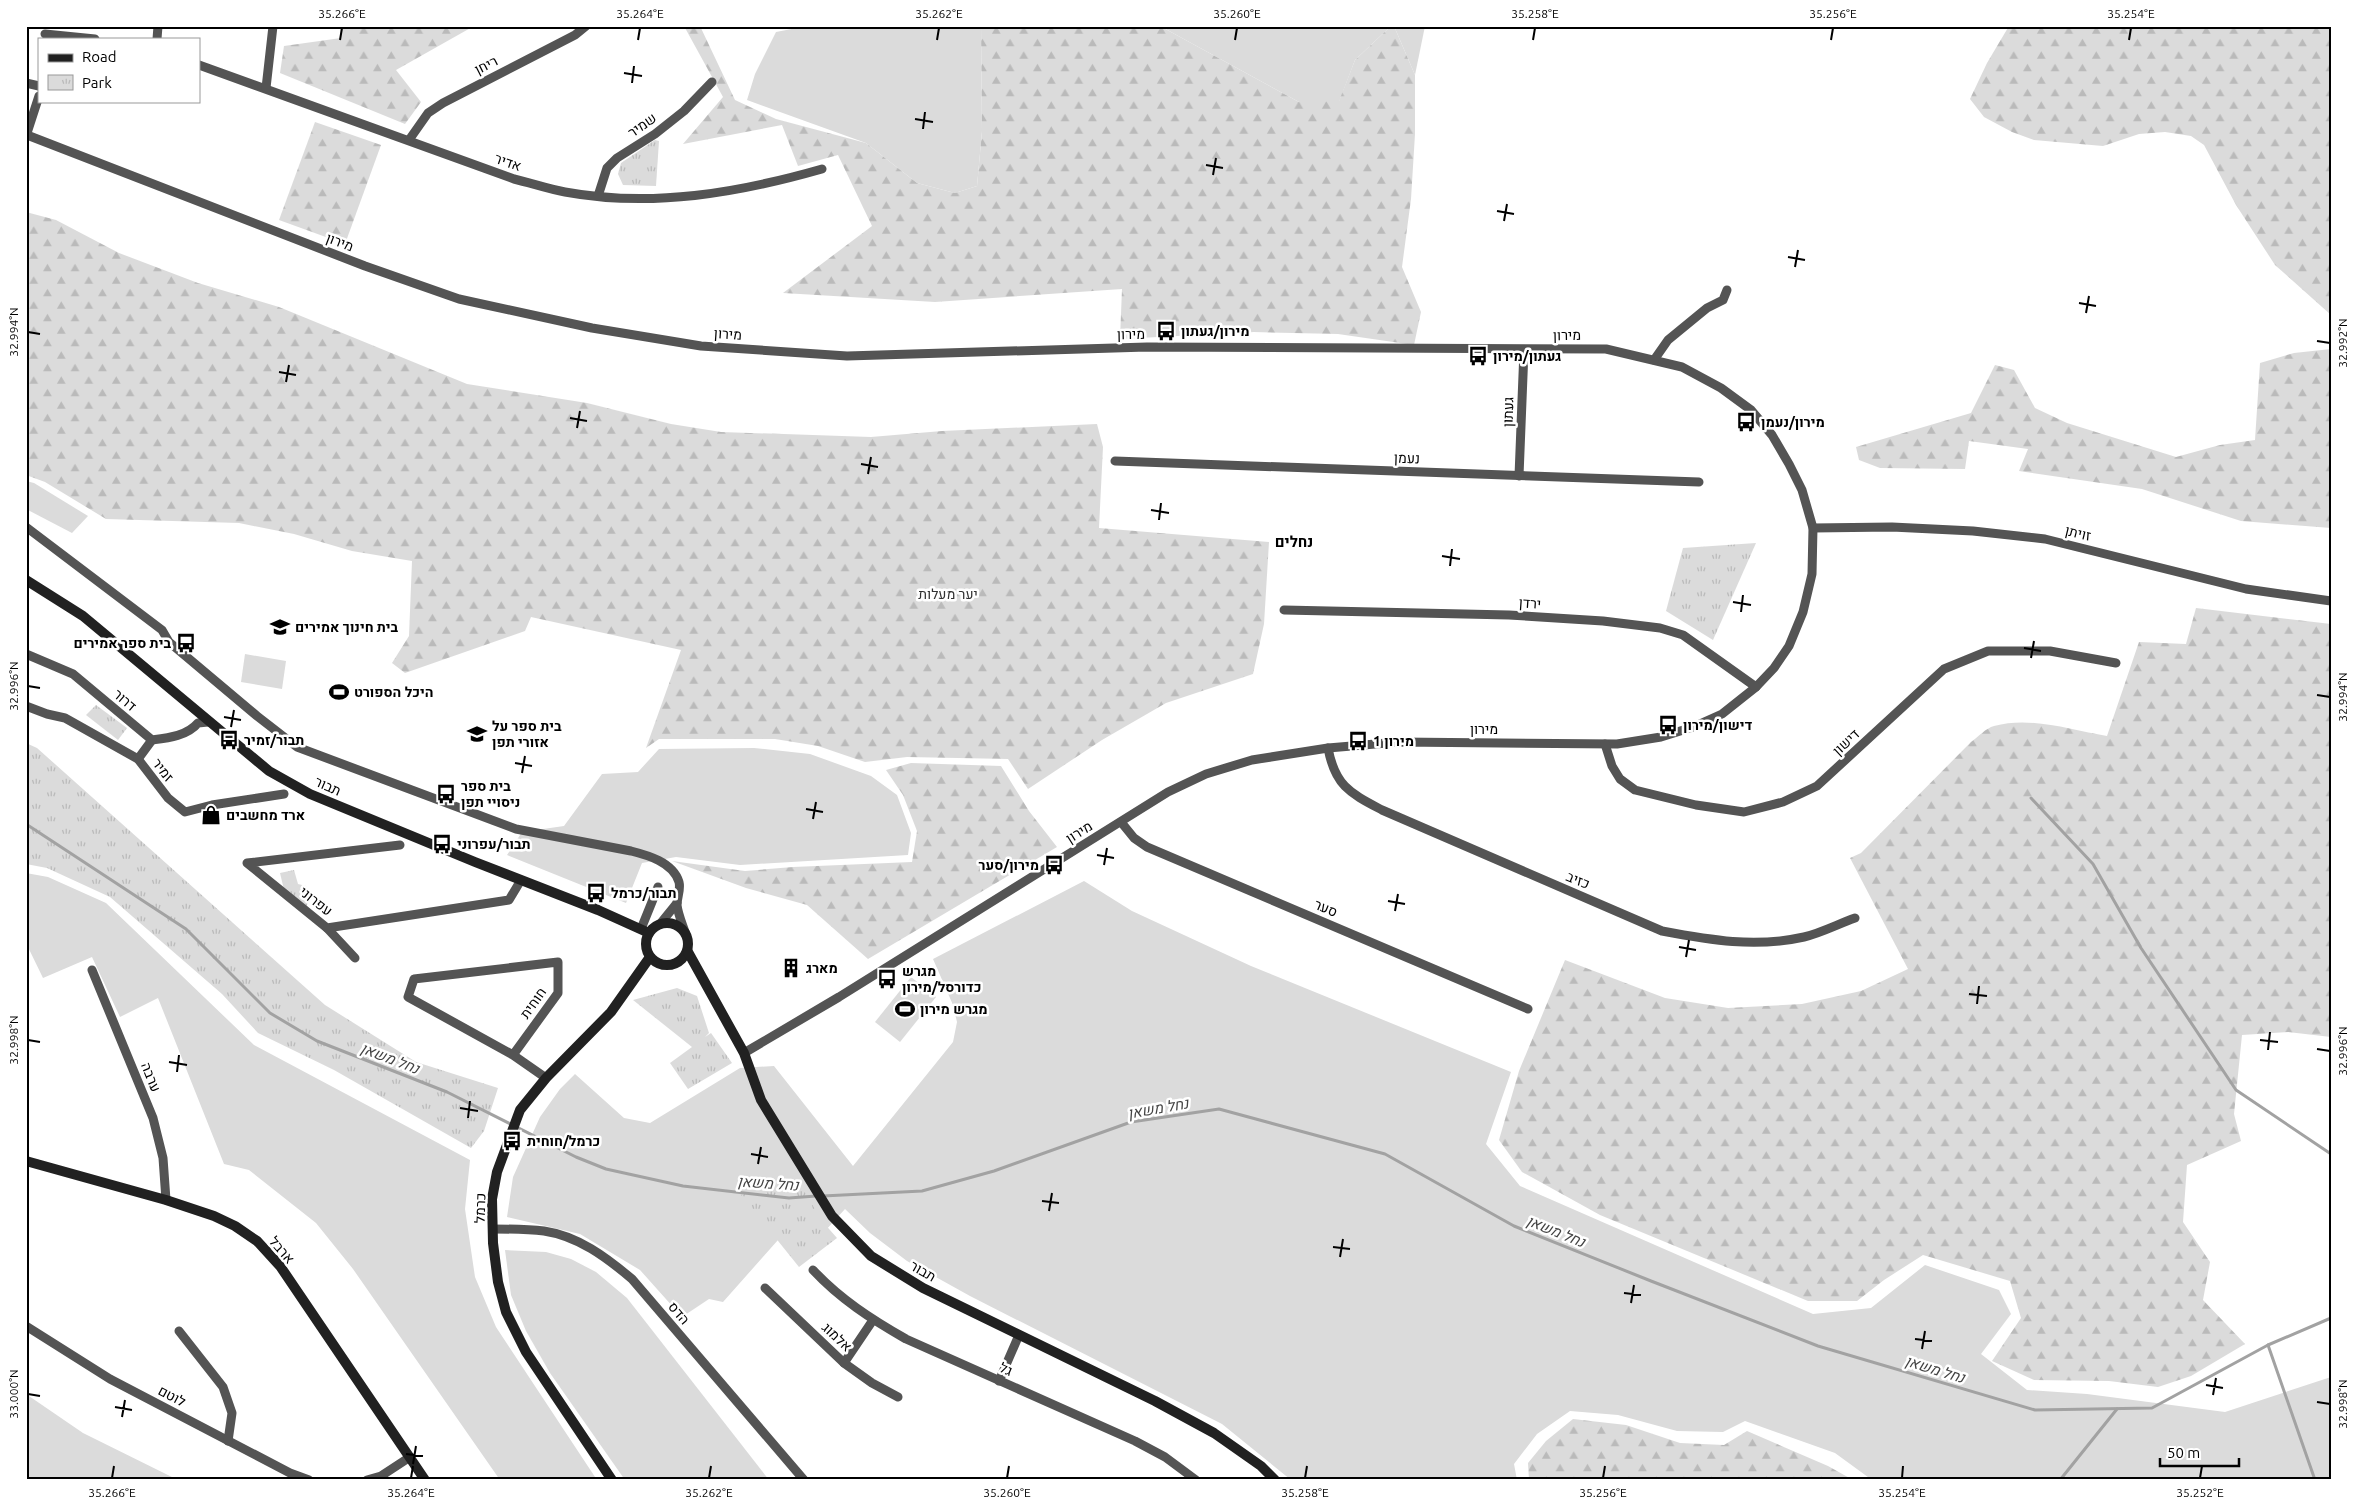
<svg xmlns="http://www.w3.org/2000/svg" width="2357" height="1506" viewBox="0 0 2357 1506" font-family="Ubuntu,Heebo,sans-serif">
<style>
.grass{fill:#dbdbdb}
.forest{fill:url(#forest-firs)}
.park{fill:url(#park-tufts)}
.lines{fill:none;stroke-linecap:round;stroke-linejoin:round}
.stream{stroke:#a2a2a2;stroke-width:3}
.street{stroke:#545454;stroke-width:9}
.secondary{stroke:#212121;stroke-width:10}
.ticks{fill:none;stroke:#000;stroke-width:2}
.labels{text-anchor:middle;dominant-baseline:central;stroke-width:5;stroke-linejoin:round;paint-order:stroke}
.street-label{font-size:14px;fill:#000;stroke:#fff}
.poi-label{font-size:14px;font-weight:bold;fill:#000;stroke:#fff;text-anchor:start}
.park-label{font-size:14px;fill:#323232;stroke:#fff}
.neighbourhood-label{font-size:15px;font-weight:bold;fill:#000;stroke:#fff}
.water-label{font-size:15px;font-style:italic;fill:#434343;stroke:#fff}
.neatline{fill:none;stroke:#000;stroke-width:2}
.ticks-label{font-size:12px;text-anchor:middle;fill:#000}
</style>
<defs>
<pattern id="forest-firs" width="22" height="20" patternUnits="userSpaceOnUse" patternTransform="scale(1.25)"><rect width="22" height="20" fill="#dbdbdb"/><path d="M5 1l3.5 6h-7zM16 11l3.5 6h-7z" fill="#bababa"/></pattern>
<pattern id="park-tufts" width="24" height="20" patternUnits="userSpaceOnUse" patternTransform="scale(1.25)"><rect width="24" height="20" fill="#dbdbdb"/><path d="M3 7l-1-3M5 7V3M7 7l1-3M15 17l-1-3M17 17v-4M19 17l1-3" fill="none" stroke="#bababa"/></pattern>
</defs>
<rect width="100%" height="100%" fill="#fff"/>
<g class="grass">
<polygon points="807,26 981,26 982,131 977,186 955,193 917,183 866,143 747,100 755,74 776,32"/>
<polygon points="1160,26 1391,26 1355,60 1339,102 1299,102"/>
<polygon points="1394,26 1425,26 1415,75"/>
<polygon points="26,481 34,483 88,516 72,533 26,509"/>
<polygon points="245,654 286,661 282,689 241,682"/>
<polygon points="754,748 810,754 871,776 897,795 911,833 908,855 740,865 676,857 642,863 626,903 507,855 522,832 564,826 602,774 638,772 659,749"/>
<polygon points="26,873 48,877 106,903 254,1045 470,1160 465,1209 475,1277 496,1327 597,1480 500,1480 353,1269 316,1223 249,1170 224,1164 158,998 120,1017 92,957 43,978 26,943"/>
<polygon points="1084,881 1132,911 1251,966 1511,1072 1486,1144 1520,1186 1813,1314 1871,1308 1925,1265 1999,1290 2011,1314 1981,1354 2027,1390 2087,1394 2225,1412 2331,1377 2331,1480 1872,1480 1835,1453 1745,1421 1723,1432 1677,1431 1618,1415 1570,1411 1537,1434 1514,1464 1517,1480 1291,1480 1222,1424 970,1296 907,1261 870,1233 845,1209 806,1252 786,1231 723,1302 709,1299 682,1317 640,1270 580,1234 507,1217 513,1177 540,1117 560,1089 575,1074 624,1118 650,1123 740,1068 774,1066 853,1166 953,1042 957,1022 953,1005 933,959"/>
<polygon points="911,977 936,997 900,1042 875,1022"/>
<polygon points="505,1250 546,1252 571,1259 596,1272 627,1298 769,1480 625,1480 550,1373 526,1331 511,1295"/>
<polygon points="26,1394 83,1433 178,1480 26,1480"/>
</g>
<g class="forest">
<polygon points="340,26 474,26 396,70 421,102 405,124 280,73 284,46 341,38"/>
<polygon points="684,26 700,26 735,100 776,119 866,143 917,183 955,193 977,186 982,131 981,26 1160,26 1299,102 1339,101 1355,60 1391,26 1394,26 1415,75 1415,134 1411,199 1402,267 1421,312 1414,345 1338,334 1254,332 1120,339 1122,289 935,302 783,293 872,226 838,155 798,166 782,125 683,144 723,97"/>
<polygon points="2009,26 2331,26 2331,315 2275,265 2236,205 2204,145 2191,136 2165,132 2139,134 2103,146 2034,140 2012,132 1984,117 1970,99 1987,63"/>
<polygon points="315,122 381,145 345,244 279,220"/>
<polygon points="26,212 56,220 119,253 198,283 279,307 467,384 587,403 671,424 721,432 871,437 942,431 1097,424 1103,447 1099,528 1269,542 1264,624 1253,674 1166,703 1102,740 1028,789 1008,759 907,757 865,762 818,746 775,739 659,739 646,748 681,650 531,617 525,631 405,673 392,663 409,636 412,561 352,551 294,534 239,523 106,519 45,482 26,475"/>
<polygon points="2331,349 2331,528 2241,521 2142,489 2019,471 2028,449 1969,441 1965,469 1880,468 1859,460 1856,447 1971,413 1995,365 2014,370 2035,408 2067,423 2176,457 2220,445 2255,440 2260,363 2294,353"/>
<path d="M2196,608L2331,624V1037L2288,1032L2242,1035L2234,1114L2241,1141L2187,1165L2183,1222L2210,1262L2203,1300L2245,1344L2191,1376L2158,1387L2109,1381L2034,1380L1992,1361L2021,1318L2010,1281L1923,1255L1884,1280L1857,1301H1808L1600,1215L1522,1172L1499,1140L1519,1071L1565,960L1665,998L1728,1008L1802,1004L1861,991L1908,969L1850,858L1861,853L1971,742C1978,737 1986,728 1994,726C2031,716 2070,730 2107,736L2139,642L2186,644Z"/>
<polygon points="911,763 1001,766 1029,811 1057,847 868,959 807,905 746,888 672,861 745,871 793,867 912,862 917,831 903,795 886,770"/>
<polygon points="1573,1419 1626,1425 1680,1443 1724,1445 1747,1431 1828,1466 1853,1480 1529,1480 1528,1463 1546,1441"/>
</g>
<g class="park">
<polygon points="655,140 659,141 656,186 623,185 618,174 621,163"/>
<polygon points="1756,543 1713,640 1666,611 1683,548"/>
<polygon points="96,705 127,728 118,740 86,715"/>
<polygon points="26,743 37,748 325,1005 416,1062 498,1088 484,1131 471,1148 334,1070 258,1033 222,994 110,897 47,868 26,864"/>
<polygon points="294,870 298,884 306,886 310,899 306,907 285,894 280,873"/>
<polygon points="677,988 697,996 709,1033 705,1037 711,1033 732,1063 688,1089 670,1063 692,1047 633,1000"/>
<polygon points="790,1167 822,1221 837,1238 799,1267 741,1195"/>
</g>
<g class="lines">
<g class="stream">
<polyline points="2031,798 2093,864 2141,948 2236,1090 2331,1154"/>
<polyline points="26,824 186,929 270,1013 317,1041 447,1092 576,1157 606,1169 683,1186 789,1198 816,1196"/>
<polyline points="823,1196 922,1191 994,1171 1131,1122 1219,1109 1385,1154 1514,1226 1651,1281 1818,1346 2035,1410 2152,1408 2268,1345 2331,1318"/>
<polyline points="2268,1345 2315,1480"/>
<polyline points="2060,1480 2117,1409"/>
</g>
<g class="street">
<polyline points="45,34 95,39"/>
<polyline points="157,39 158,26"/>
<path d="M199,65L514,179C531,183 548,189 565,192C652,208 738,193 822,169"/>
<polyline points="26,83 39,86"/>
<polyline points="266,88 273,26"/>
<polyline points="27,135 365,266 459,299 592,328 701,346 847,356 1147,347 1606,349 1682,367 1721,388 1751,410 1772,435 1789,464 1802,490 1813,528 1812,574 1803,612 1789,646 1774,668 1756,687 1722,714 1693,727 1661,737 1617,744 1399,742 1328,748 1252,760 1206,774 1168,792 839,997 744,1053"/>
<polyline points="26,136 39,96"/>
<polyline points="409,140 428,113 443,103 575,35 586,26"/>
<polyline points="598,196 607,168 617,158 655,134 684,111 712,82"/>
<polyline points="1654,360 1668,340 1707,308 1723,300 1727,290"/>
<polyline points="1115,461 1699,482"/>
<polyline points="1519,476 1524,350"/>
<path d="M26,527L162,630L169,642L257,716L297,747L516,829L631,851C647,855 673,862 679,882C681,890 677,897 677,905C678,914 682,923 685,932"/>
<polyline points="1813,528 1892,527 1973,531 2045,539 2246,589 2331,601"/>
<polyline points="1284,610 1509,615 1603,621 1660,628 1683,635 1756,687"/>
<path d="M26,654L73,674L152,740C168,738 187,736 198,723L208,722"/>
<polyline points="26,706 47,714 65,718 138,759 168,798 185,812 212,805 284,794"/>
<polyline points="1605,744 1612,766 1620,779 1635,790 1696,805 1744,812 1783,802 1817,786 1944,669 1988,651 2050,651 2116,663"/>
<path d="M1328,748C1335,786 1350,793 1382,810L1662,931C1710,940 1755,948 1804,937C1821,933 1838,924 1855,918"/>
<polyline points="138,759 152,740"/>
<polyline points="1121,822 1134,838 1147,847 1528,1009"/>
<polyline points="400,845 247,863 327,928 509,900 521,880"/>
<polyline points="660,924 677,903"/>
<polyline points="327,928 355,958"/>
<polyline points="641,929 658,887"/>
<polyline points="92,970 153,1118 163,1158 166,1200"/>
<polyline points="513,1055 558,993 558,962 414,979 408,997 513,1055 546,1078"/>
<path d="M493,1229C510,1229 527,1229 544,1231C578,1236 606,1257 632,1279L804,1480"/>
<path d="M813,1270C840,1299 871,1319 906,1339L1135,1441L1165,1457L1196,1480"/>
<polyline points="765,1288 844,1363 872,1383 898,1397"/>
<polyline points="26,1326 110,1379 290,1473 309,1480"/>
<polyline points="179,1331 223,1387 232,1413 228,1441"/>
<polyline points="844,1363 873,1320"/>
<polyline points="999,1381 1019,1335"/>
<polyline points="367,1480 381,1476 410,1457"/>
</g>
<g class="secondary">
<polyline points="26,580 83,616 269,771 310,794 475,862 598,910 649,933"/>
<circle cx="667" cy="944" r="21"/>
<polyline points="688,952 744,1053 761,1100 832,1216 871,1256 923,1288 1155,1401 1214,1433 1261,1466 1275,1480"/>
<polyline points="26,1161 166,1200 214,1216 235,1226 257,1241 280,1266 425,1480"/>
<polyline points="612,1480 526,1352 506,1312 498,1282 493,1243 492,1199 497,1172 520,1110 546,1078 611,1012 650,957"/>
</g>
</g>
<path class="ticks" d="M340,40L342,28M638,40L640,28M937,40L939,28M1235,40L1237,28M1533,40L1535,28M1831,40L1833,28M2129,40L2131,28M624,73L642,76M632,83L634,66M915,119L933,122M923,129L925,112M1206,165L1223,168M1213,175L1216,158M1497,211L1514,214M1504,221L1507,204M1788,257L1805,260M1795,267L1798,250M2079,303L2096,306M2086,313L2089,296M28,332L40,334M2317,341L2330,343M279,372L296,375M286,382L289,365M570,418L587,421M577,428L580,411M861,464L878,467M868,474L871,457M1151,510L1169,513M1159,520L1161,503M1442,556L1460,559M1450,566L1452,549M1733,602L1751,605M1741,612L1743,595M2024,648L2041,651M2031,658L2034,641M28,686L40,688M2317,695L2330,697M224,717L241,720M231,727L234,710M515,763L532,766M522,773L525,756M806,809L823,812M813,819L816,802M1097,855L1114,858M1104,865L1107,848M1388,901L1405,904M1395,911L1398,894M1679,947L1696,950M1686,957L1689,940M1969,994L1987,996M1977,1004L1979,986M28,1040L40,1042M2260,1040L2278,1042M2317,1049L2330,1051M2268,1050L2270,1032M169,1062L187,1065M177,1072L179,1055M460,1108L478,1111M468,1118L470,1101M751,1154L768,1157M758,1164L761,1147M1042,1201L1059,1203M1049,1211L1052,1193M1333,1247L1350,1249M1340,1257L1343,1239M1624,1293L1641,1295M1631,1303L1634,1285M1915,1339L1932,1341M1922,1349L1925,1331M2206,1385L2223,1388M28,1394L40,1396M2213,1395L2216,1378M2317,1402L2330,1404M115,1407L132,1410M122,1417L125,1400M406,1454L423,1456M413,1464L416,1446M112,1478L114,1466M411,1478L413,1466M709,1478L711,1466M1007,1478L1009,1466M1305,1478L1307,1466M1603,1478L1605,1466M1902,1478L1903,1466M2200,1478L2202,1466"/>
<defs>
<symbol id="bus-bare" viewBox="-9 -9 18 18"><path d="M-5-6H5V4H4V6H2V4H-2V6H-4V4H-5ZM-3.5-4V0h7V-4ZM-3.5 1.2v1.5H-2V1.2ZM2 1.2v1.5H3.5V1.2Z" fill="#000" stroke="#fff" stroke-width="2.5" paint-order="stroke"/></symbol>
<symbol id="school-bare" viewBox="-9 -9 18 18"><path d="M0-5L7-2L0 1L-7-2ZM-4 1L0 2.5L4 1V4Q0 6-4 4Z" fill="#000" stroke="#fff" stroke-width="2.5" paint-order="stroke"/></symbol>
<symbol id="stadium-bare" viewBox="-9 -9 18 18"><path d="M0-5a6.5 5 0 1 0 0 10a6.5 5 0 1 0 0-10ZM-3.5-1.8h7v3.6h-7Z" fill="#000" stroke="#fff" stroke-width="2.5" paint-order="stroke"/></symbol>
<symbol id="shop-bare" viewBox="-9 -9 18 18"><path d="M-5-2.5h2.3a2.7 3.5 0 0 1 5.4 0H5L5.5 6h-11ZM-1.5-2.5h3a1.5 2.3 0 0 0-3 0Z" fill="#000" stroke="#fff" stroke-width="2.5" paint-order="stroke"/></symbol>
<symbol id="building-bare" viewBox="-9 -9 18 18"><path d="M-4-6H4V6H1V3H-1V6H-4ZM-2.5-4.3h1.7v1.8h-1.7ZM.8-4.3h1.7v1.8H.8ZM-2.5-1h1.7V.8h-1.7ZM.8-1h1.7V.8H.8Z" fill="#000" stroke="#fff" stroke-width="2.5" paint-order="stroke"/></symbol>
</defs>
<g fill-rule="evenodd">
<use href="#bus-bare" x="1152" y="317" width="28" height="28"/>
<use href="#bus-bare" x="1464" y="342" width="28" height="28"/>
<use href="#bus-bare" x="1732" y="408" width="28" height="28"/>
<use href="#school-bare" x="266" y="613" width="28" height="28"/>
<use href="#bus-bare" x="172" y="629" width="28" height="28"/>
<use href="#stadium-bare" x="325" y="678" width="28" height="28"/>
<use href="#bus-bare" x="1654" y="711" width="28" height="28"/>
<use href="#school-bare" x="463" y="720" width="28" height="28"/>
<use href="#bus-bare" x="215" y="726" width="28" height="28"/>
<use href="#bus-bare" x="1344" y="727" width="28" height="28"/>
<use href="#bus-bare" x="432" y="780" width="28" height="28"/>
<use href="#shop-bare" x="197" y="801" width="28" height="28"/>
<use href="#bus-bare" x="428" y="830" width="28" height="28"/>
<use href="#bus-bare" x="1040" y="851" width="28" height="28"/>
<use href="#bus-bare" x="582" y="879" width="28" height="28"/>
<use href="#building-bare" x="777" y="954" width="28" height="28"/>
<use href="#bus-bare" x="873" y="965" width="28" height="28"/>
<use href="#stadium-bare" x="891" y="995" width="28" height="28"/>
<use href="#bus-bare" x="498" y="1127" width="28" height="28"/>
</g>
<g class="labels">
<g class="street-label">
<text transform="translate(486 65) rotate(-27)">ריחן</text>
<text transform="translate(642 125) rotate(-35)">שמיר</text>
<text transform="translate(508 162) rotate(19)">אדיר</text>
<text transform="translate(340 242) rotate(21)">מירון</text>
<text transform="translate(728 334) rotate(4)">מירון</text>
<text transform="translate(1131 334) rotate(-1)">מירון</text>
<text transform="translate(1567 335) rotate(-1)">מירון</text>
<text transform="translate(1508 412) rotate(-88)">געתון</text>
<text transform="translate(1407 458) rotate(2)">נעמן</text>
<text transform="translate(2078 533) rotate(14)">זויתן</text>
<text transform="translate(1530 603) rotate(4)">ירדן</text>
<text transform="translate(125 700) rotate(40)">דרור</text>
<text x="1484" y="729">מירון</text>
<text transform="translate(1846 742) rotate(-43)">דישון</text>
<text transform="translate(163 770) rotate(52)">זמיר</text>
<text transform="translate(328 786) rotate(24)">תבור</text>
<text transform="translate(1079 832) rotate(-32)">מירון</text>
<text transform="translate(1578 880) rotate(23)">כזיב</text>
<text transform="translate(316 901) rotate(38)">עפרוני</text>
<text transform="translate(1326 908) rotate(23)">סער</text>
<text transform="translate(533 1003) rotate(-55)">חוחית</text>
<text transform="translate(151 1077) rotate(68)">ערבה</text>
<text transform="translate(480 1208) rotate(-88)">כרמל</text>
<text transform="translate(282 1250) rotate(49)">ארבל</text>
<text transform="translate(923 1271) rotate(30)">תבור</text>
<text transform="translate(679 1313) rotate(49)">הדס</text>
<text transform="translate(837 1337) rotate(43)">אלמוג</text>
<text transform="translate(1006 1369) rotate(24)">גל</text>
<text transform="translate(172 1396) rotate(28)">לוטם</text>
</g>
<g class="poi-label">
<text x="1181" y="331">מירון/געתון</text>
<text x="1493" y="356">געתון/מירון</text>
<text x="1761" y="422">מירון/נעמן</text>
<text x="295" y="627">בית חינוך אמירים</text>
<text x="171" y="643" text-anchor="end">בית ספר אמירים</text>
<text x="354" y="692">היכל הספורט</text>
<text x="1683" y="725">דישון/מירון</text>
<text x="492" y="726">בית ספר על<tspan x="492" dy="16">אזורי תפן</tspan></text>
<text x="244" y="740">תבור/זמיר</text>
<text x="1373" y="741">מירון 1</text>
<text x="461" y="786">בית ספר<tspan x="461" dy="16">ניסויי תפן</tspan></text>
<text x="226" y="815">ארד מחשבים</text>
<text x="457" y="844">תבור/עפרוני</text>
<text x="1039" y="865" text-anchor="end">מירון/סער</text>
<text x="611" y="893">תבור/כרמל</text>
<text x="806" y="968">מארג</text>
<text x="902" y="971">מגרש<tspan x="902" dy="16">כדורסל/מירון</tspan></text>
<text x="920" y="1009">מגרש מירון</text>
<text x="527" y="1141">כרמל/חוחית</text>
</g>
<g class="park-label">
<text x="948" y="594">יער מעלות</text>
</g>
<g class="neighbourhood-label">
<text x="1294" y="541">נחלים</text>
</g>
<g class="water-label">
<text transform="translate(390 1058) rotate(21)">נחל משאן</text>
<text transform="translate(1158 1108) rotate(-10)">נחל משאן</text>
<text transform="translate(768 1183) rotate(4)">נחל משאן</text>
<text transform="translate(1556 1231) rotate(22)">נחל משאן</text>
<text transform="translate(1935 1369) rotate(17)">נחל משאן</text>
</g>
</g>
<rect width="2357" height="1506" fill="none" stroke="#ffffff" stroke-width="55"/>
<rect x="38" y="38" width="162" height="65" fill="#ffffff" stroke="#999999"/>
<rect x="48" y="54" width="25" height="8" fill="#212121" stroke="#999999"/>
<text x="82" y="62" font-size="15" fill="#000000">Road</text>
<rect x="48" y="75" width="25" height="15" fill="url(#park-tufts)" stroke="#999999"/>
<text x="82" y="88" font-size="15" fill="#000000">Park</text>
<path d="M2160 1458v8h79v-8" fill="none" stroke="#000000" stroke-width="2.5"/>
<text x="2167" y="1458" font-size="15" fill="#000000" stroke="#ffffff" stroke-width="4" paint-order="stroke">50 m</text>
<rect x="28" y="28" width="2302" height="1450" class="neatline"/>
<g class="ticks-label">
<text x="342" y="18">35.266°E</text>
<text x="640" y="18">35.264°E</text>
<text x="939" y="18">35.262°E</text>
<text x="1237" y="18">35.260°E</text>
<text x="1535" y="18">35.258°E</text>
<text x="1833" y="18">35.256°E</text>
<text x="2131" y="18">35.254°E</text>
<text transform="translate(14 332) rotate(-90)" y="4">32.994°N</text>
<text transform="translate(2343 343) rotate(-90)" y="4">32.992°N</text>
<text transform="translate(14 686) rotate(-90)" y="4">32.996°N</text>
<text transform="translate(2343 697) rotate(-90)" y="4">32.994°N</text>
<text transform="translate(14 1040) rotate(-90)" y="4">32.998°N</text>
<text transform="translate(2343 1051) rotate(-90)" y="4">32.996°N</text>
<text transform="translate(14 1394) rotate(-90)" y="4">33.000°N</text>
<text transform="translate(2343 1404) rotate(-90)" y="4">32.998°N</text>
<text x="112" y="1497">35.266°E</text>
<text x="411" y="1497">35.264°E</text>
<text x="709" y="1497">35.262°E</text>
<text x="1007" y="1497">35.260°E</text>
<text x="1305" y="1497">35.258°E</text>
<text x="1603" y="1497">35.256°E</text>
<text x="1902" y="1497">35.254°E</text>
<text x="2200" y="1497">35.252°E</text>
</g>
</svg>
